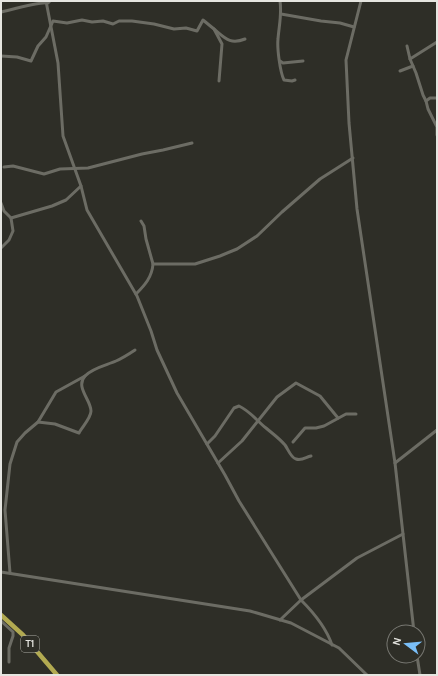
<svg xmlns="http://www.w3.org/2000/svg" width="438" height="676" viewBox="0 0 438 676" font-family="Karla,sans-serif">
<style>
.lines{fill:none;stroke-linecap:round;stroke-linejoin:round}
.minor{stroke:#6c6c64;stroke-width:3}
.highway{stroke:#b2aa51;stroke-width:4.5}
.labels{text-anchor:middle;dominant-baseline:central;stroke-width:4;stroke-linejoin:round;paint-order:stroke}
.shield{fill:#2e2e27;stroke:#aeaea8;stroke-width:1}
.shield-label{font-size:10px;font-weight:bold;fill:#e5e5e0}
</style>
<rect width="100%" height="100%" fill="#2e2e27"/>
<g class="lines">
<g class="minor">
<path d="M46,1L58,63L63,136L81,186L87,210L137,296L151,331L157,350L177,393L225,475L239,501L301,600C314,613 326,627 332,645"/>
<path d="M280,1C282,14 279,26 278,39C277,48 280,72 284,80L292,81L295,80"/>
<polyline points="361,1 346,60 349,123 357,209 395,463 414,632"/>
<path d="M1,12C10,10 42,1 48,3L50,1"/>
<polyline points="281,14 321,21 340,23 354,27"/>
<path d="M214,29C225,38 230,45 245,39"/>
<polyline points="407,46 410,59 416,73 423,95 426,101"/>
<polyline points="1,56 17,57 31,61 38,46 46,37 53,21 67,23 82,20 92,22 103,21 113,24 119,21 132,21 154,24 174,29 186,28 197,31 203,20 214,29 222,44 219,81"/>
<polyline points="410,59 437,42"/>
<polyline points="280,61 283,63 303,61"/>
<polyline points="400,71 413,66"/>
<polyline points="437,98 430,98 426,101 428,109 437,127 437,135"/>
<polyline points="4,167 13,166 44,174 60,169 88,168 142,154 163,150 192,143"/>
<polyline points="1,203 4,211 11,218 13,231 9,240 1,248"/>
<polyline points="11,218 52,206 66,200 81,186"/>
<polyline points="141,221 144,226 146,239 153,264"/>
<path d="M136,294C145,285 152,277 153,264H195L220,256L237,249L257,236L282,212L320,179L353,158"/>
<polyline points="38,422 56,392 85,376"/>
<polyline points="293,442 305,428 316,428 324,426 346,414 356,414"/>
<path d="M207,444L215,436L234,408L239,406C250,411 257,421 266,428C273,434 279,438 285,445C288,449 291,458 296,459C302,461 306,457 311,456"/>
<polyline points="218,463 242,441 277,397 296,383 320,396 338,418"/>
<polyline points="395,463 437,430"/>
<polyline points="1,572 250,611 291,623 339,648 367,675"/>
<path d="M10,573L5,510L10,464L17,442L25,433L38,422L55,424L79,433C82,427 91,418 91,411C91,400 75,387 85,376C92,368 107,365 116,361C123,358 129,354 135,350"/>
<polyline points="280,620 301,600 357,558 403,534"/>
<polyline points="1,621 13,632 13,636 9,648 9,662"/>
<polyline points="417,656 420,675"/>
</g>
<polyline class="highway" points="1,615 23,635 57,675"/>
</g>
<g class="labels">
<rect class="shield" x="21" y="636" width="18" height="16" rx="3"/>
<g class="shield-label">
<text x="30" y="644">T1</text>
</g>
</g>
<rect width="438" height="676" fill="none" stroke="#e5e5e0" stroke-width="4"/>
<g transform="translate(406 644) rotate(286)"><circle r="19" fill="#2e2e27" stroke="#777771"/>
<path d="M0-3L7 15L0 10L-7 15Z" fill="#7abff8"/>
<text y="-6" font-size="11" font-weight="bold" text-anchor="middle" fill="#e5e5e0">N</text>
</g>
</svg>
